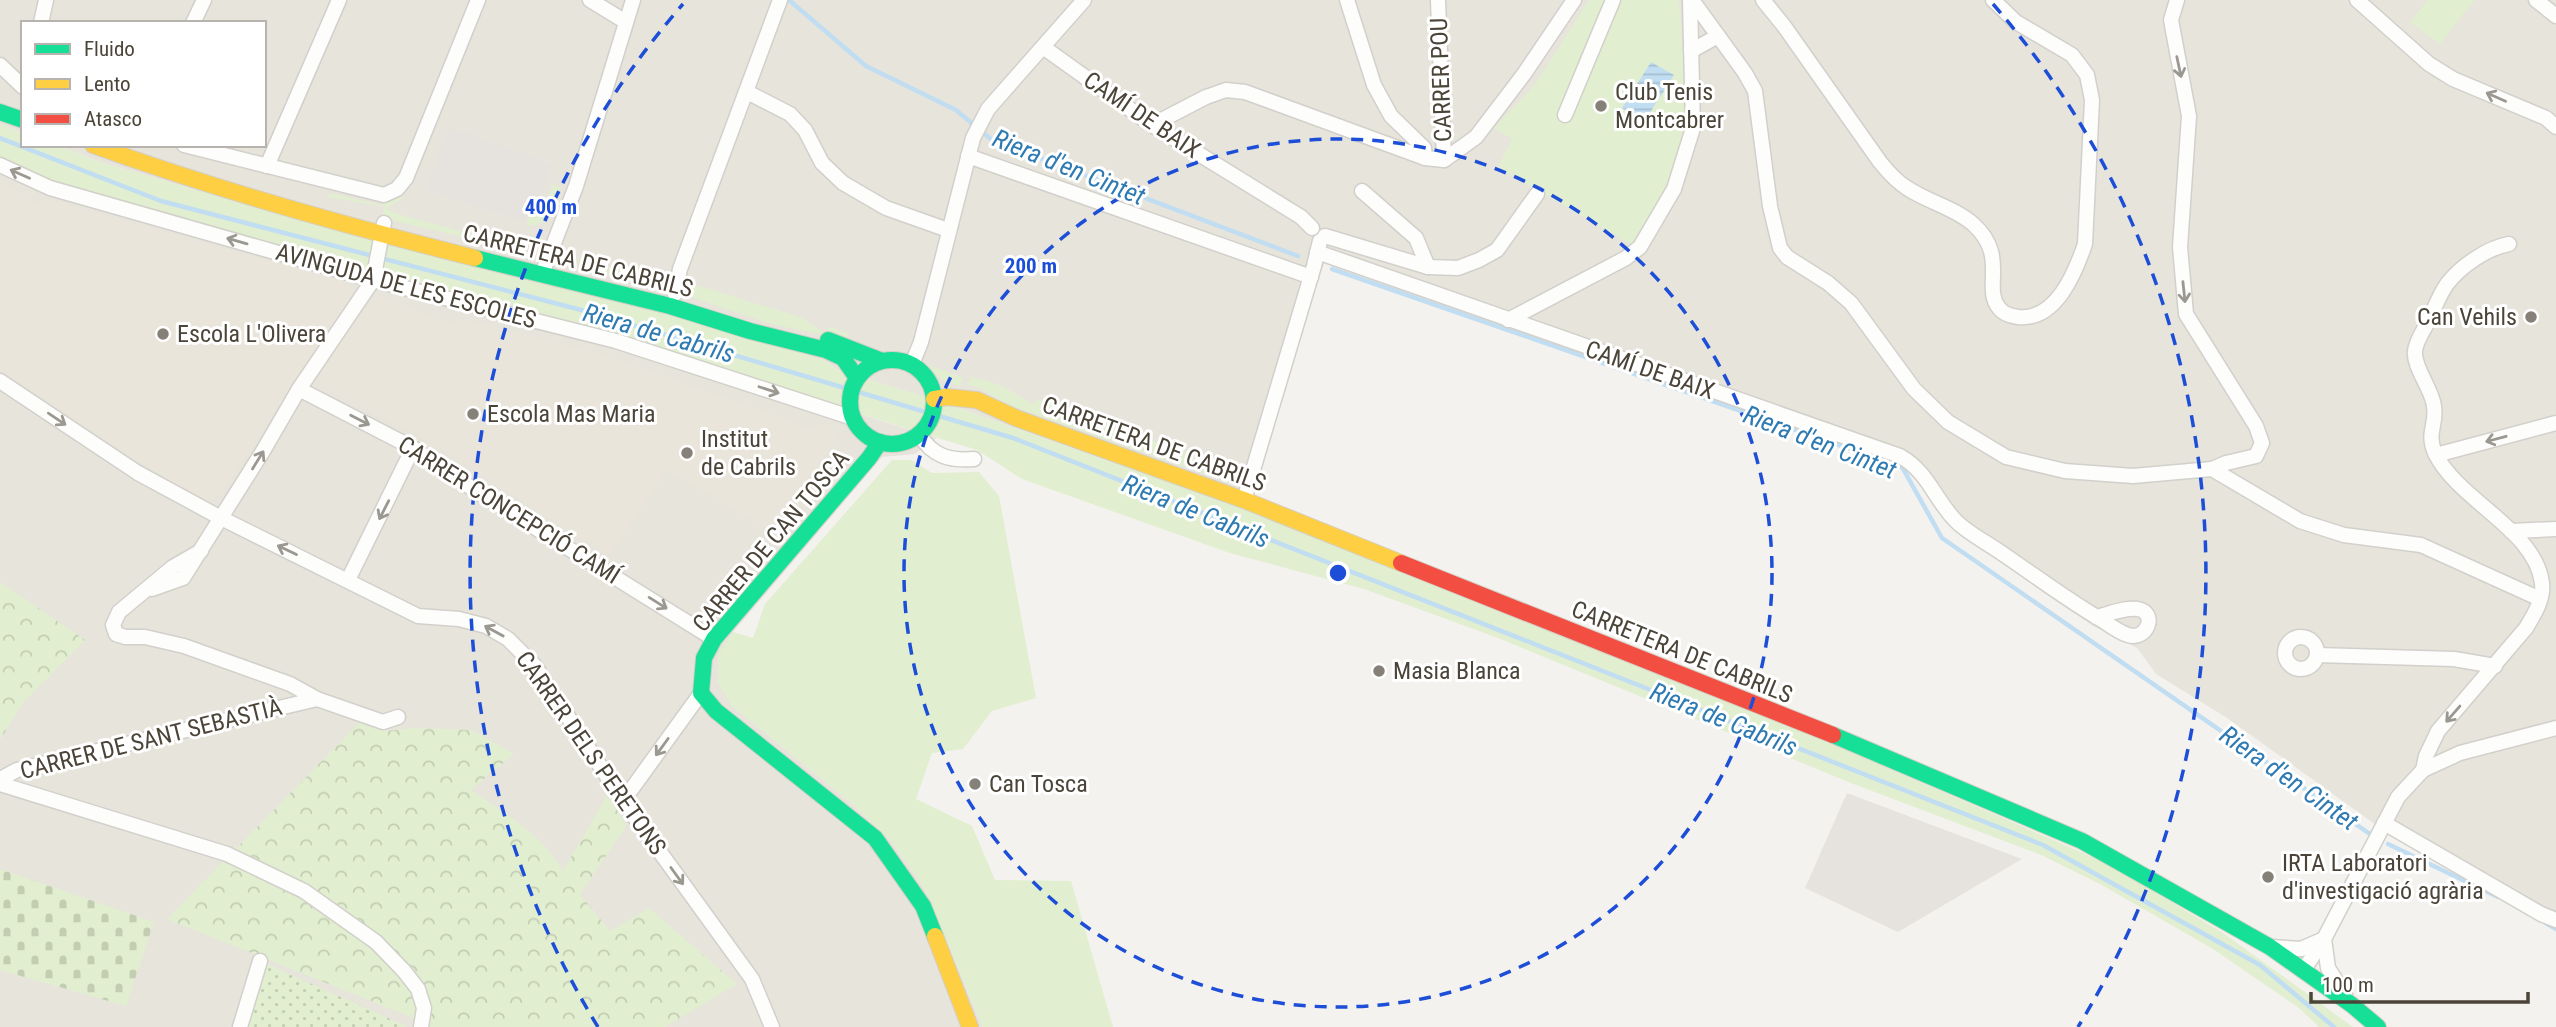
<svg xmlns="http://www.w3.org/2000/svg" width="2556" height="1027" viewBox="0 0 2556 1027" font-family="'Roboto Condensed',sans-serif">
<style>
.residential{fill:#e7e4dc}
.education{fill:#eae5da}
.grass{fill:#e1eecf}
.forest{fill:url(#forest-crowns)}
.cemetery{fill:url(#cemetery-stones)}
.park{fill:url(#park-dots)}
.parking{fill:#e6e3df}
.water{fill:url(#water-rules)}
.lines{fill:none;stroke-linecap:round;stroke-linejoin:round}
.stream{stroke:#c0ddf1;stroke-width:4.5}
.street-casing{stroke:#d2d0cb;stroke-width:17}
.fast-casing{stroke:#d3cfc5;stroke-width:18}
.slow-casing{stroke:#d3cfc5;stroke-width:18}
.jam-casing{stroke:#d3cfc5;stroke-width:18}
.street{stroke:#fdfdfc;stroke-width:14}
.fast{stroke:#16e098;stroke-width:16}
.slow{stroke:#ffcf43;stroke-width:16}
.jam{stroke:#f24e42;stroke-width:16}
.oneway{stroke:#9b9791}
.ring{fill:none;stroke:#1d4ed8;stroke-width:3.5;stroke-dasharray:12 9}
.poi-dot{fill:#868178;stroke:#fff;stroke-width:2.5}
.labels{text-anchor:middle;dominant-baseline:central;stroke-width:6;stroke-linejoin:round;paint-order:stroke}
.street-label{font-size:24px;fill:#4b4439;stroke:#fff}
.poi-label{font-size:24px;fill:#4b4439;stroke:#fff;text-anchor:start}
.water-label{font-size:26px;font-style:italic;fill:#2e7ab2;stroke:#fff}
.centre{fill:#1d4ed8;stroke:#fff;stroke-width:3.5}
.ring-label{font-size:21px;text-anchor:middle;font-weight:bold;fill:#1d4ed8;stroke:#fff;stroke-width:6;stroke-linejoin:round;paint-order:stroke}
</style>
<defs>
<pattern id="forest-crowns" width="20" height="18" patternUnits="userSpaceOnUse" patternTransform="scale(1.75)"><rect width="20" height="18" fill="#e1eecf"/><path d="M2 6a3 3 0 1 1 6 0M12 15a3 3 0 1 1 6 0" fill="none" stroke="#c3cdb2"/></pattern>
<pattern id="cemetery-stones" width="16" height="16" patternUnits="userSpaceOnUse" patternTransform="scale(1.75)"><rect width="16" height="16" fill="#e1eecf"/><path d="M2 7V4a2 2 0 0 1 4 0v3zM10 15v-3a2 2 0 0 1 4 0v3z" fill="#c3cdb2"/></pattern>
<pattern id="park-dots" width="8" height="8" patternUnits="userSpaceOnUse" patternTransform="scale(1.75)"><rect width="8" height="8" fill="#e1eecf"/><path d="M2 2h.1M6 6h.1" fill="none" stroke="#c3cdb2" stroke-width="1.8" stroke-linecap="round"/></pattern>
<pattern id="water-rules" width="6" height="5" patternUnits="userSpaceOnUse" patternTransform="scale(1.75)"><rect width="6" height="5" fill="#c0ddf1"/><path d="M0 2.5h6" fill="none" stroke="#a6bfcf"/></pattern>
</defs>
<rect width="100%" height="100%" fill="#f4f2ee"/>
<g class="residential">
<polygon points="0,0 2556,0 2556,923 2390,835 2227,718 2156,674 2137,648 2093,626 1969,536 1940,510 1905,463 1326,260 1317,279 1247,510 956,407 836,369 823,360 635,303 319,226 100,162 56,145 264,145 264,23 23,23 23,133 0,124"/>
<polygon points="0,162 188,220 616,338 937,438 915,454 882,457 733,632 731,705 849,801 891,841 924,888 983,1027 0,1027"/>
</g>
<g class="education">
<polygon points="3,182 38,206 43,198 348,283 352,291 350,298 222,492 208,503 107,442 0,370 0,183"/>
<polygon points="377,295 455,326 457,318 607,356 808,428 831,424 838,438 769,529 667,469 609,556 422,437 322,386 319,380 323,371 356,317"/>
</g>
<g class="grass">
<polygon points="1589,0 1676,0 1679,2 1689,127 1671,189 1637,248 1498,167 1512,139 1494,128 1535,85"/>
<polygon points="2428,0 2474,0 2440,44 2410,22"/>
<polygon points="0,124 23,133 23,145 56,145 100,162 319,226 635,303 823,360 836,369 956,407 1247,510 1754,710 2104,862 2223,933 2353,1027 2319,1027 2299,1008 2213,949 2100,884 2041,855 1851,783 1498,638 1364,589 1230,553 1022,479 977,450 616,338 48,181 0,162"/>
<path d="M553,184L560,187C553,204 550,226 528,226L526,222L532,212H542Z"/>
<polygon points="405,189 401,199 386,208 395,213 503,243 511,244 524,236 544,238 529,245 510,248 381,218 385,207 328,197 330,193 381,205 399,196"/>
<polygon points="584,255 601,260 601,267 635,268 660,274 662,283 659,287 655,288 580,268 578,260"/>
<polygon points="696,285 800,317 825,333 830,327 849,333 844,340 768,323 693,298 689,293 690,288"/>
<path d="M930,365L963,378L960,386C947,383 933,379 930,365Z"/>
<polygon points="971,377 1000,385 1033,404 1037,399 1103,423 1125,438 1155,441 1226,468 1232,480 1228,482 1005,404 982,389 968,385"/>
<polygon points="892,460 911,460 932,473 979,472 999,496 1036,698 992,711 963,749 932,753 916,799 972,826 995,880 1071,881 1113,1027 983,1027 924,888 891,841 849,801 731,705 718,683 718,654 733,632 753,638 765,604"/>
</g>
<g class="forest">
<polygon points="0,582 85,640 23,703 0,740"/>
<path d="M362,720L387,731L414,728L471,730L514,754L471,790C504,813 543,835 563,871L607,795L627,825L580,894L610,931L649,908L737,984L665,1027H418L411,1017L167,919Z"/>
</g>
<polygon class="cemetery" points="0,869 154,922 126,1006 0,970"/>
<polygon class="park" points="260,961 406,1026 406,1027 243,1027"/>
<g class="parking">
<polygon points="449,127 552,164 541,194 548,198 542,213 532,212 526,222 426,190"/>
<polygon points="1847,793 2022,859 1898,932 1805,888"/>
</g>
<polygon class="water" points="1651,62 1674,75 1644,122 1622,108"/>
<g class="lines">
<g class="stream">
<polyline points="789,0 866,66 956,110 992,140 1298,256"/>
<polyline points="0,138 161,201 589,312 1013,438 2043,845 2260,965 2334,1027"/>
<polyline points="1332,269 1902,467 1942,538 2370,834"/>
<polyline points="2388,844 2498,897"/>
<polyline points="2546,923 2556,929"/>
</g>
<defs>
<g id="street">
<polyline points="590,0 626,22"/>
<polyline points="1347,0 1374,85 1391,116 1424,148 1425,158"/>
<polyline points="1438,0 1444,160"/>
<polyline points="1692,0 1745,73 1755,91 1770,206 1780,248 1787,257 1828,283 1851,303 1914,389 1948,422 2006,457 2065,471 2133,476 2212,469 2300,521 2344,535 2421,545 2540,599"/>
<path d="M1763,0L1784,26L1880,162C1888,172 1896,181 1907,188C1928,202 1955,208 1973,224C2009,256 1982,288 1999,308C2003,314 2011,316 2018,317C2056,321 2075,273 2085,244L2092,100L2087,75L2072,55L2016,22L1993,0"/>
<polyline points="2177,0 2171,20 2189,116 2180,247 2186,314 2256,426 2262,443 2256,456 2226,463 2212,469"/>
<polyline points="2357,0 2429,64 2453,79 2546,118 2556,127"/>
<polyline points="2536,0 2556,16"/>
<polyline points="41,23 46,0"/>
<polyline points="193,23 204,0"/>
<polyline points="1043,47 1152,125 1301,217 1312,228"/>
<polyline points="1691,51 1718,36"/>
<polyline points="0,65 23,87"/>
<polyline points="747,92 790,114 805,130 822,163 843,183 886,208 948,230"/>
<polyline points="1565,115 1613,0"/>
<polyline points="1152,125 1206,97 1226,90 1245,92 1425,158 1444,160 1476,137 1524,74 1574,0"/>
<polyline points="184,145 384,195 397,189 406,178 478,0"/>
<polyline points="968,156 1311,277"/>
<polyline points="0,165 50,188 373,280 616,341 853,418"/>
<polyline points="267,166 339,0"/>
<polyline points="1362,191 1416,238 1428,267"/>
<polyline points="1325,236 1428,267 1458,268 1479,260 1497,250 1537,194"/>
<path d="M1317,252L1900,456C1928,472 1934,498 1955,520C1967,533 1988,543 2003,554C2037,577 2070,602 2105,622C2112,627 2121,633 2128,635C2147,641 2158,613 2138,609C2125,607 2109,614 2096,617"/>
<polyline points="542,274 576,186 633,0"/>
<polyline points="675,294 680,269 780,0"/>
<polyline points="1508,320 1626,258 1640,247 1674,189 1693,128 1690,0"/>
<polyline points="912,364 921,342 973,138 988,109 1084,0"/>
<polyline points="0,381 138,473 221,518 418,616 459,619 486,626 508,639 535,666 623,801 752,979 772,1027"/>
<polyline points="299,389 413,448 473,489 714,639"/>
<path d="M919,434C932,456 949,461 974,459"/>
<polyline points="2436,455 2556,423"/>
<polyline points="1244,500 1314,266 1320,241"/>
<polyline points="2511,531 2556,529"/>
<polyline points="201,551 173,567 119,612 113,625 116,634 125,637 145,637 184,646 290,684 317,699 17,770 2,778 0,784 227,854 304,891 376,942 404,971 418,989 424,1008 421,1027"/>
<polyline points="348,580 413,448"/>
<polyline points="152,589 183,578 263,451 299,389 373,280 384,223"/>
<circle cx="2301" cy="653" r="16"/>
<polyline points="2317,655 2454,659 2495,666"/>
<polyline points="317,699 383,722 398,717"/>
<polyline points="2423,770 2460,753 2556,728"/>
<polyline points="623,801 701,693"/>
<polyline points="2384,823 2541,914 2556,920"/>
<polyline points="2271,947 2301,949 2324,939 2328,968 2345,995"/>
<path d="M2303,971L2324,939L2398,797L2423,770L2426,756L2438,731L2526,628C2534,615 2544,599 2542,583C2535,529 2458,501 2435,453C2426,432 2437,426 2434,406C2432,389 2413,367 2415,351C2416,341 2423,331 2428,322C2434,310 2439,295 2447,284C2461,266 2487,248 2509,244"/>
<polyline points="240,1027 260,961"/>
</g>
<g id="fast">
<polyline points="0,112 23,120"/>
<polyline points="475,258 670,306 750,331 826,350 843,358 857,378"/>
<polyline points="828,340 882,361"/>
<circle cx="892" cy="402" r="42"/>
<polyline points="880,442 869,458 714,639 704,658 701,693 716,711 875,838 923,906 935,936"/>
<polyline points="1833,735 2082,841 2270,947 2352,1005 2378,1027"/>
</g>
<g id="slow">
<path d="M93,145C217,190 346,226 475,258"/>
<polyline points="934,399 947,397 977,400 1016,418 1244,500 1401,563"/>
<polyline points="935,936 970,1027"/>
</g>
<polyline id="jam" points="1401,563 1833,735"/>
</defs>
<use href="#street" class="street-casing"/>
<use href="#fast" class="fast-casing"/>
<use href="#slow" class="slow-casing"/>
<use href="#jam" class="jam-casing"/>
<use href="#street" class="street"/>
<use href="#fast" class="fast"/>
<use href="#slow" class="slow"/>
<use href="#jam" class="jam"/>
</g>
<defs><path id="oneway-shaft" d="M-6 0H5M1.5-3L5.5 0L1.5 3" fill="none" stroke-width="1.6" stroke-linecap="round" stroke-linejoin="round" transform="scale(1.75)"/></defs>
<g class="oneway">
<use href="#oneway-shaft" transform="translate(2179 67) rotate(78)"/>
<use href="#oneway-shaft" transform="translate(2496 97) rotate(-156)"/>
<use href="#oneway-shaft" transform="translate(20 174) rotate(-156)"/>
<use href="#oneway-shaft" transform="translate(237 241) rotate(-164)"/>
<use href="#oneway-shaft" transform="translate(2184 292) rotate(84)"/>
<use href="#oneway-shaft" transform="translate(769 390) rotate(18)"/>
<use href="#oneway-shaft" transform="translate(57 419) rotate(34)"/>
<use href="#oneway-shaft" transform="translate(360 420) rotate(27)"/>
<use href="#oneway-shaft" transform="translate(2496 439) rotate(165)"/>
<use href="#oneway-shaft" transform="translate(258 460) rotate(-58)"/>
<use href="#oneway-shaft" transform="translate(384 510) rotate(117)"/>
<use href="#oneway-shaft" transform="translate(287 550) rotate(-154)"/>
<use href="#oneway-shaft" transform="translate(658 603) rotate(32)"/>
<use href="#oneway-shaft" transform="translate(494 631) rotate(-151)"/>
<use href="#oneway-shaft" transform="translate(2453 714) rotate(131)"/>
<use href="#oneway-shaft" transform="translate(662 747) rotate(126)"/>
<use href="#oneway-shaft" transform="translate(677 876) rotate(54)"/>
</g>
<g class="ring">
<circle cx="1338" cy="573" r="434"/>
<path d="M598 1027A868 868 0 0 1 683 4M1993 4A868 868 0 0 1 2078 1027"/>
</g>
<g class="poi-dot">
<circle cx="1601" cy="106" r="7"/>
<circle cx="2531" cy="317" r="7"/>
<circle cx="163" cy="334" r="7"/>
<circle cx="473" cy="414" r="7"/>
<circle cx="687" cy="453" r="7"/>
<circle cx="1379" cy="671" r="7"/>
<circle cx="975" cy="784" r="7"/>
<circle cx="2268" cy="877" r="7"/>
</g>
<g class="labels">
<g class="street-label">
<text transform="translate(1441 80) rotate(-92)">CARRER POU</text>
<text transform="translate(1142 115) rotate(34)">CAMÍ DE BAIX</text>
<text transform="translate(578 261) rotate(14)">CARRETERA DE CABRILS</text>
<text transform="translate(406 286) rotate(15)">AVINGUDA DE LES ESCOLES</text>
<text transform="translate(1650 370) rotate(19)">CAMÍ DE BAIX</text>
<text transform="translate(1154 444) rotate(20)">CARRETERA DE CABRILS</text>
<text transform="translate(509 510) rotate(32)">CARRER CONCEPCIÓ CAMÍ</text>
<text transform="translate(771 541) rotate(-50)">CARRER DE CAN TOSCA</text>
<text transform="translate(1682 652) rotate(22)">CARRETERA DE CABRILS</text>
<text transform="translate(151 739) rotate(-14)">CARRER DE SANT SEBASTIÀ</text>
<text transform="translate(591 753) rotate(55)">CARRER DELS PERETONS</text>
</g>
<g class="poi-label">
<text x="1615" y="92">Club Tenis<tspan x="1615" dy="28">Montcabrer</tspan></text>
<text x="2517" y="317" text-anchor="end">Can Vehils</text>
<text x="177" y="334">Escola L'Olivera</text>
<text x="487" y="414">Escola Mas Maria</text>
<text x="701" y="439">Institut<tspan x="701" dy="28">de Cabrils</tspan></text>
<text x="1393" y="671">Masia Blanca</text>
<text x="989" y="784">Can Tosca</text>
<text x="2282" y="863">IRTA Laboratori<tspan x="2282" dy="28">d'investigació agrària</tspan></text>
</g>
<g class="water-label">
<text transform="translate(1069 167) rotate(22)">Riera d'en Cintet</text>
<text transform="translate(659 333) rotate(16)">Riera de Cabrils</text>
<text transform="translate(1820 442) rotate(21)">Riera d'en Cintet</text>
<text transform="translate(1196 511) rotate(22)">Riera de Cabrils</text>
<text transform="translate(1724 719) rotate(22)">Riera de Cabrils</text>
<text transform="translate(2289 778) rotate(35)">Riera d'en Cintet</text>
</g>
</g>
<circle cx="1338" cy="573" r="10" class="centre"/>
<g class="ring-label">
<text x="551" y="214">400 m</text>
<text x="1031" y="273">200 m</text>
</g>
<rect x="21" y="21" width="245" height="126" fill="#ffffff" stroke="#b7b4b0" stroke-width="2"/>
<rect x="35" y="44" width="35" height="10" fill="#16e098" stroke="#b7b4b0" stroke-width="2"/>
<text x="84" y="56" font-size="21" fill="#4b4439">Fluido</text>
<rect x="35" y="79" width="35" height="10" fill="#ffcf43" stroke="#b7b4b0" stroke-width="2"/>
<text x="84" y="91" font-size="21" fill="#4b4439">Lento</text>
<rect x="35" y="114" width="35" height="10" fill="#f24e42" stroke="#b7b4b0" stroke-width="2"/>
<text x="84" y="126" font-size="21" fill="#4b4439">Atasco</text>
<path d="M2311 992v10h217v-10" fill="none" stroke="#4b4439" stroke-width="3.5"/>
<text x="2322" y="992" font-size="21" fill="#4b4439" stroke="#ffffff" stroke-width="5" paint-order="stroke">100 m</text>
</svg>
